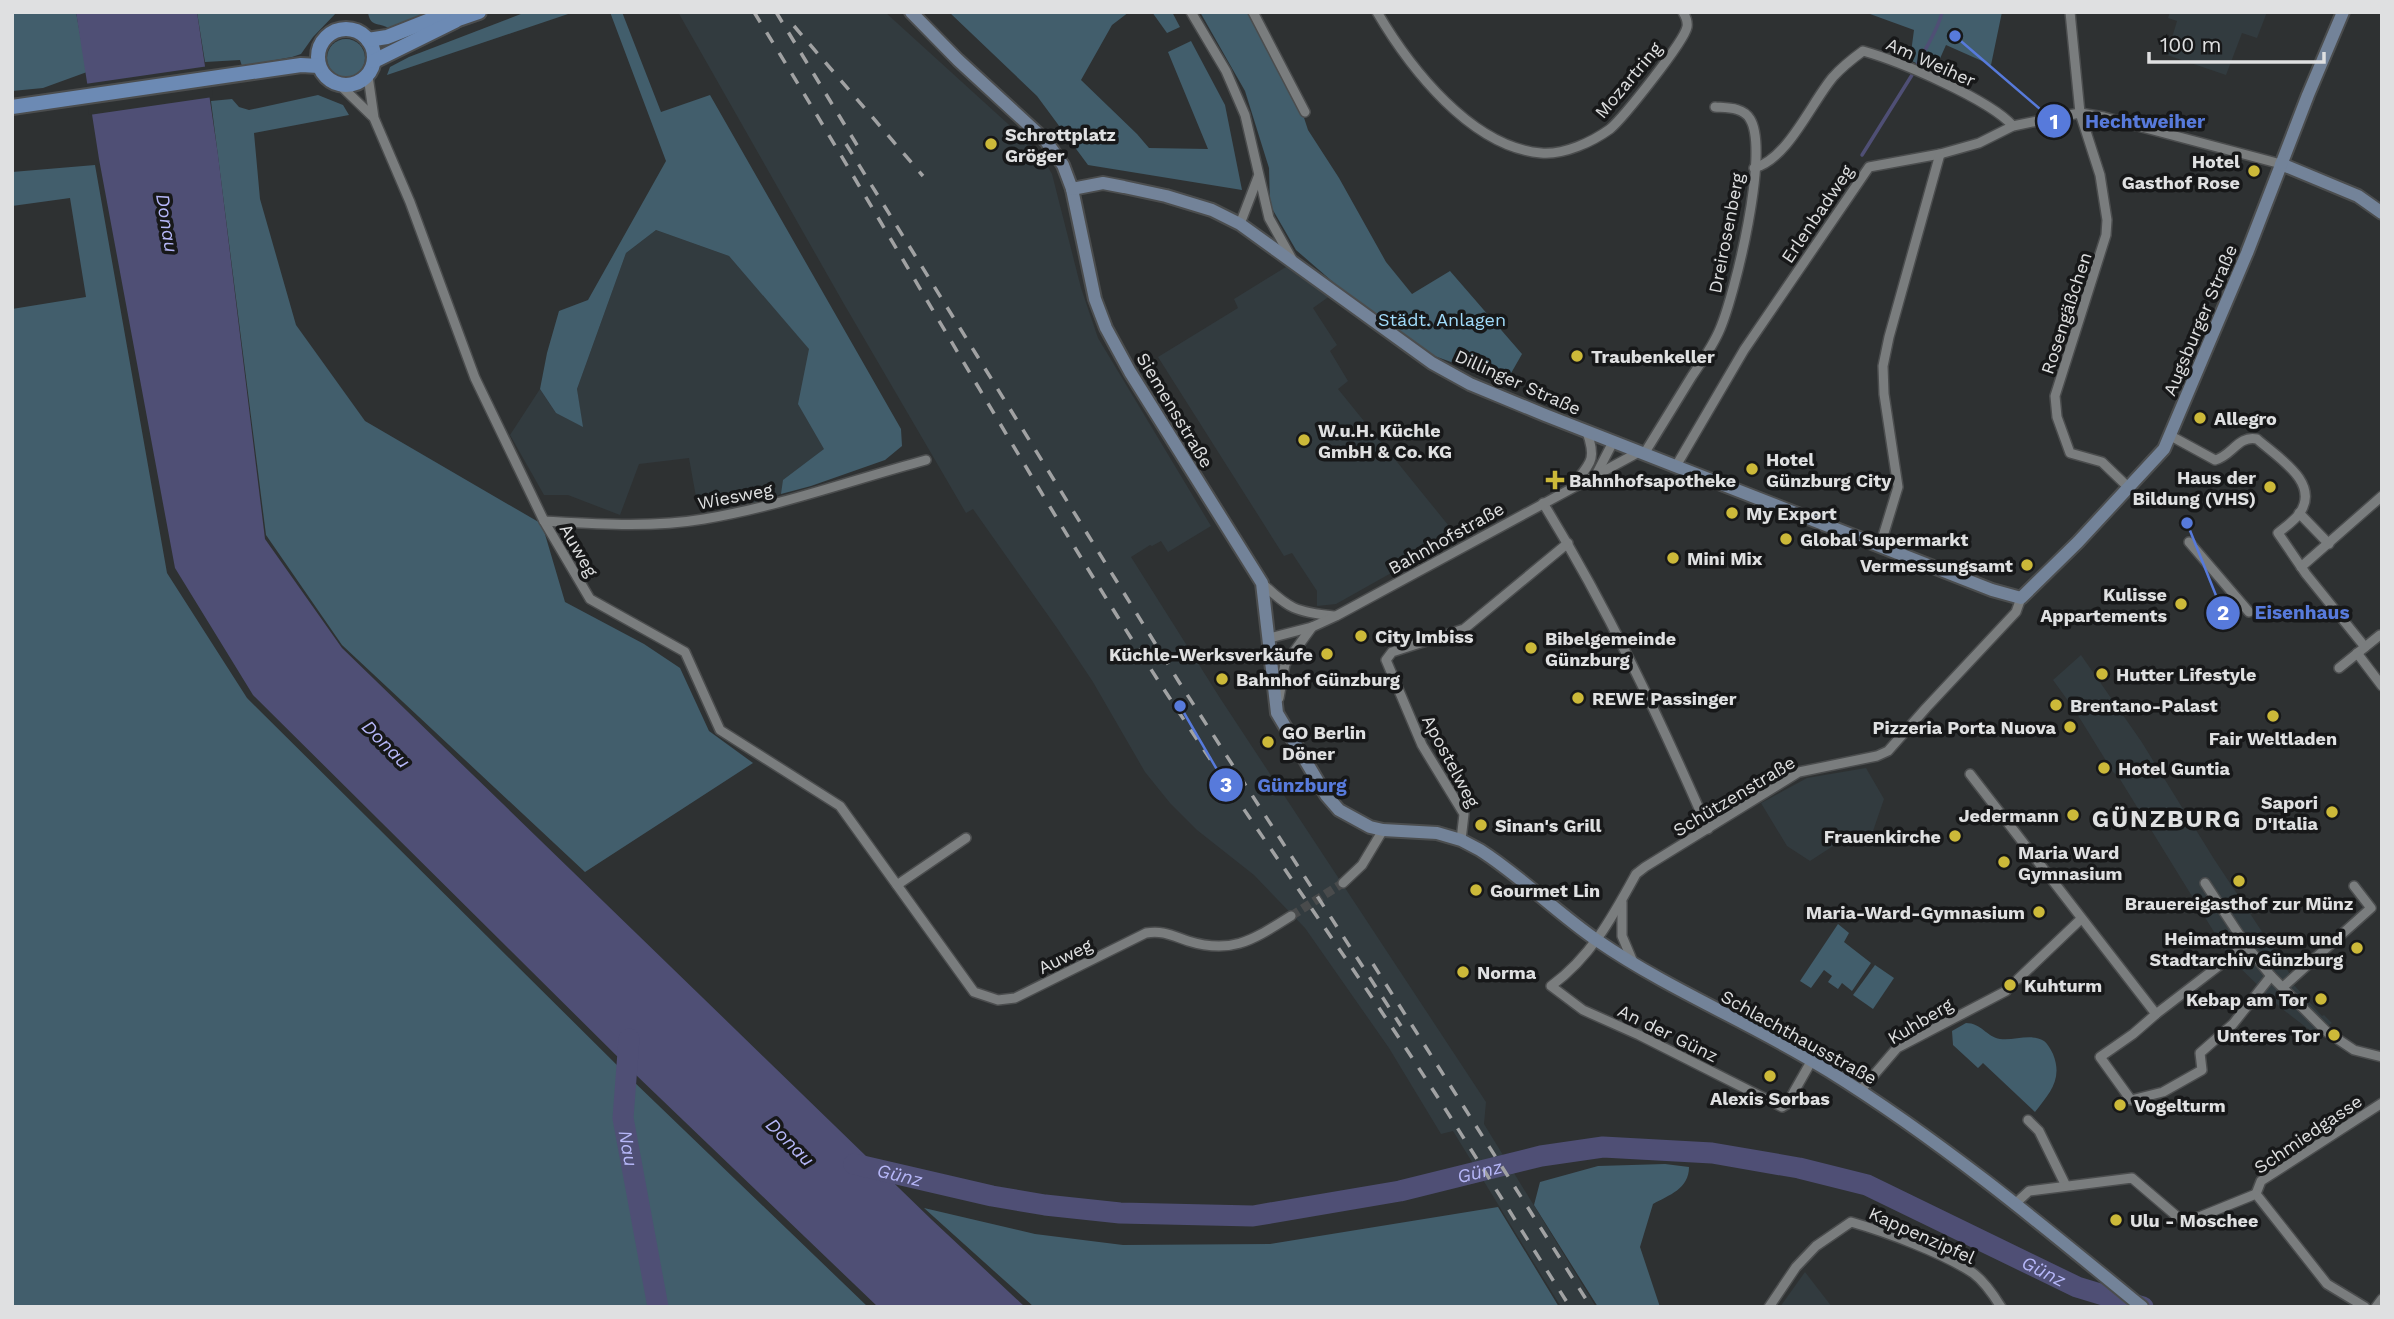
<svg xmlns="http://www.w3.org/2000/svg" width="2394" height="1319" viewBox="0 0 2394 1319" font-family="'Work Sans',sans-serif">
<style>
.built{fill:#323b3f}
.green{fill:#425e6c}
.water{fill:#4f4f75}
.pier{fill:#2e3132}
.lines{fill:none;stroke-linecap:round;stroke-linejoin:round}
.stream{stroke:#4f4f75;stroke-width:3.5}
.river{stroke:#4f4f75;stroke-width:21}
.street-tunnel{stroke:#494b4c;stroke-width:9;stroke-dasharray:9 4.5;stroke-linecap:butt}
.street-casing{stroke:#4b4d4e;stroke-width:12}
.secondary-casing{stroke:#4b4d4e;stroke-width:16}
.primary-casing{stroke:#4b4d4e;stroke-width:18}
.street{stroke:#7a7d7e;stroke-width:9}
.secondary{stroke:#738399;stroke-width:12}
.primary{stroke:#6c8ab4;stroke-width:14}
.rail{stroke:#a1a2a3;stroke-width:3.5;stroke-dasharray:12 12;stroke-linecap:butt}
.poi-dot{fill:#ccb939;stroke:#171819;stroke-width:2.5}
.labels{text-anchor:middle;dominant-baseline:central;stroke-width:7;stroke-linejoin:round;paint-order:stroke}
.street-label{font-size:18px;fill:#dfe0e1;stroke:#171819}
.poi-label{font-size:18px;font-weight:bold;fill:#dfe0e1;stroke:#171819;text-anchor:start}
.park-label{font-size:18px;fill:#a1dcfb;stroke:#171819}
.water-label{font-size:19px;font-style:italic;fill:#b6b7f8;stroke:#171819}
.district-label{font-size:24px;font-weight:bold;letter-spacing:2px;fill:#dfe0e1;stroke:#171819}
.leader{fill:none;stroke:#577adb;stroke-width:2.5}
.callout-dot{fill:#577adb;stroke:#171819;stroke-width:2.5}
.mark-label{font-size:21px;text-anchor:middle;font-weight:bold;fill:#fff}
.callout-label{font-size:19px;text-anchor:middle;font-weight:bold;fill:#577adb;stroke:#171819;stroke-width:7;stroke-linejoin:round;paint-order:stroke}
</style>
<rect width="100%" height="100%" fill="#2e3132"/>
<g class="built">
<polygon points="678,12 885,12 1039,152 1052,174 1081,288 1098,338 1211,526 1168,552 1161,541 1152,546 1150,545 1131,557 1220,698 1486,1102 1484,1124 1596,1307 1561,1307 1453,1131 1441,1134 1389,1048 1305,928 1254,875 1197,830 1170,803 1145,772 1093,682 1057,628 973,509 966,513 844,304"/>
<polygon points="2170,12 2267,12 2257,38 2242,33 2226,75 2167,55 2177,21 2168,18"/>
<polygon points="656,230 729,256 881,431 769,501 698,508 689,458 639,464 620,515 568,495 544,495 510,435 540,389 556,413 582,426 577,389 626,253"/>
<polygon points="1294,262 1334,293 1313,308 1337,345 1330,351 1348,381 1338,389 1457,536 1336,604 1317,606 1317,591 1292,553 1284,556 1158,357 1238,308 1234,299"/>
<polygon points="2081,655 2141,741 2214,859 2292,977 2293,984 2322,1016 2324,1015 2332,1023 2316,1035 2281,1008 2230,958 2118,776 2113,772 2074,709 2053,680"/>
<polygon points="1866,768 1884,799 1873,831 1853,833 1810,861 1787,846 1761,803 1807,778"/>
<polygon points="1805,1272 1832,1307 1780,1307"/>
</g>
<g class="green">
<polygon points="12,12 76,12 87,72 43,88 12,91"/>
<polygon points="197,12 337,12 313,37 301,54 292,57 242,66 240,60 205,62"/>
<path d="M368,12H439L391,30C381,21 370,29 368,12Z"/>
<polygon points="526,12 574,12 387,75 390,67 409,57"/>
<polygon points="610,12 622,12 661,112 710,95 901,429 902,446 885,460 811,486 781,494 783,480 824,449 798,404 809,349 729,256 656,230 626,253 577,389 583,427 556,413 540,389 547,353 559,311 588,300 666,161"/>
<polygon points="949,12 1129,12 1112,25 1081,80 1137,134 1149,148 1208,149 1168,52 1191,41 1225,105 1242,190 1088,165 1037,96"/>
<polygon points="1152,12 1172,12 1180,27 1167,33"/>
<polygon points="1200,12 1249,12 1293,84 1308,130 1339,178 1386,262 1412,294 1450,271 1522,354 1506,382 1429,354 1363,308 1296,250 1270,205 1269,168 1245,91"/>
<polygon points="1871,12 2002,12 1991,65 1946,45 1934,72 1910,60 1914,30 1870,14"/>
<circle cx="346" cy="58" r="19"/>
<polygon points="318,95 343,105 349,115 254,133 260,199 296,325 365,421 542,524 565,602 644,644 680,668 709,731 753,763 585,872 342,645 266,535 211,101 232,99 239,107 249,110"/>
<polygon points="95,165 167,573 247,698 631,1079 868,1307 12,1307 12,309 86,297 70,198 12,206 12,172"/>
<polygon points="1838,924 1849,933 1844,942 1871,963 1852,991 1842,983 1838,989 1828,982 1832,976 1824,970 1811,988 1800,981"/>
<polygon points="1875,965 1894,978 1873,1009 1853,995"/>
<path d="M1966,1023C1981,1023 1987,1037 2000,1039C2014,1041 2031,1033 2044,1041C2048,1044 2051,1050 2053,1054C2063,1079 2050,1093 2035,1112L1983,1063L1978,1068L1953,1045L1952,1031Z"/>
<path d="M1665,1164L1689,1167C1689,1189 1669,1195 1653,1204L1640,1247L1660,1307H1598L1534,1205L1540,1182L1598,1166Z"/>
<polygon points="1498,1207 1559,1307 1034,1307 924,1208 1035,1234 1123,1245 1270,1244"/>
</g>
<polygon class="water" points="76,12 197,12 218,155 265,539 342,648 932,1220 1025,1307 878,1307 635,1074 253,695 175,568 99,159"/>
<polygon class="pier" points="209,66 213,97 89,115 85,84"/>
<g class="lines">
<g class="stream">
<path d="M1917,65C1925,48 1938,31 1942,12"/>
<polyline points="1862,155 1912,75"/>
</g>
<g class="river">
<path id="s1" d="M629,1039L623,1118L658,1307"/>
<path id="s2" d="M854,1164L992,1196L1045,1205L1120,1213L1253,1216L1400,1191L1541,1156L1603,1147L1712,1153L1799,1168L1867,1185L2077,1287L2143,1307"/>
</g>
<polyline class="street-tunnel" points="1291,916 1343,883"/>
<defs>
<g id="street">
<polyline points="1191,12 1226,71 1245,115 1269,218 1293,261"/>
<polyline points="1253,12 1305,112"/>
<path d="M1377,12C1410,68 1471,147 1541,153C1564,155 1592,142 1610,129C1623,118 1684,42 1687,27C1688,22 1686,17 1683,12"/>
<polyline points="2070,12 2080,113 2100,175 2107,220 2106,235 2055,396 2057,417 2070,453 2102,462 2128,487"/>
<path d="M368,76L374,118L410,202L475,378L544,521L590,599L685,652L720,730L840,806L974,992L998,1000L1015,998L1146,933C1163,930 1173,936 1188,941C1233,955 1254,939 1291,916"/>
<polyline points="341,86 372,116"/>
<path d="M1754,168C1788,159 1811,103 1833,77C1842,67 1852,59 1863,51C1899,61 1989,99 2013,126"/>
<polyline points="1240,224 1258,177"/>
<path d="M2171,436L2215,460C2232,456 2238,435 2257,439C2277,457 2322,483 2299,514C2294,521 2285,527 2278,533L2306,574L2365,647"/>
<path d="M1644,454C1660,428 1676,402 1692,376C1702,361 1713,346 1720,329C1735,294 1770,151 1750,119C1743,107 1727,108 1715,107"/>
<polyline points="1676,466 1744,350 1869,167 1940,154 1979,143 2013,126 2047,119 2080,113 2104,117 2281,164"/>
<polyline points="1597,473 1613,442"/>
<path d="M1573,485C1590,463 1597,461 1587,432"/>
<path d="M1543,503C1607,607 1659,717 1708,829"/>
<polyline points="2299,513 2329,544"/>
<path d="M544,521C596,524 652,528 704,519C781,506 852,480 926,460"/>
<polyline points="2189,542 2249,612"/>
<polyline points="1880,546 1898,487 1884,394 1883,366 1889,337 1940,154"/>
<polyline points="2301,567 2382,496"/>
<path d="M1262,583C1289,609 1296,612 1334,616"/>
<polyline points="1270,638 1312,627 1336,616 1639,452"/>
<polyline points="2357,653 2382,686"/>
<polyline points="2339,668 2380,635"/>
<polyline points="1279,698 1285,664 1312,627"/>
<polyline points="1970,774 2156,1014"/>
<polyline points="1461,840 1464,814 1422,745 1386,660 1392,652 1464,629 1568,543"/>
<polyline points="1343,883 1362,865 1383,830"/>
<polyline points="2205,883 2246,945 2271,976 2327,1032"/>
<polyline points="897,885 966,838"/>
<polyline points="1622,902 1622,936 1633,962"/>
<polyline points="2246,945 2156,1014 2133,1034 2100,1057 2131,1100 2163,1092 2202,1070 2200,1053 2233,1024 2271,976"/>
<polyline points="2018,979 2081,919"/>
<polyline points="2283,987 2371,908 2354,886"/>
<polyline points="2339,1040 2354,1050 2382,1057"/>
<path d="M1812,1060L1787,1104L1782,1107L1639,1035L1583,1010L1551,986C1591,957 1613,916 1636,874L1645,867L1799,772L1877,756L1888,751L1926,708L2016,612L2021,598"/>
<polyline points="1860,1091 1897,1048 2006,991"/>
<polyline points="2028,1120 2039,1131 2066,1186"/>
<polyline points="2256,1194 2261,1181 2382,1103"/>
<polyline points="2016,1203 2029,1191 2132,1178 2180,1219 2199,1217 2256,1194 2327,1284 2365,1307"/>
<path d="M1769,1307L1796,1267L1816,1246L1851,1222C1886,1232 1943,1253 1973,1273C1985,1282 1993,1294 2001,1307"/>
<polyline points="2376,1307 2382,1299"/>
</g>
<g id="secondary">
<path d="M911,12L958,60L1046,141L1063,165L1072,189L1095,299L1106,328L1130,372L1262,583L1277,713L1326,795L1339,810L1370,827L1383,830L1437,833L1461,840L1480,850C1522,877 1557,913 1598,941C1671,991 1754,1024 1829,1071C1940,1140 2040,1223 2142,1307"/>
<polyline points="2281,164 2358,196 2382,213"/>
<polyline points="1072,189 1103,183 1124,187 1166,196 1212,210 1240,224 1432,363 1470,384 1545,415 1992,590 2021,598 2078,542 2164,449 2247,253 2308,95 2343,12"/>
</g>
<g id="primary">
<polyline points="447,23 479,12"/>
<circle cx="346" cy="57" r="28"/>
<polyline points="368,40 387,37 450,12"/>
<polyline points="374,61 455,21"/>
<polyline points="12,107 301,65 319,66"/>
</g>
</defs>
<use href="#street" class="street-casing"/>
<use href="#secondary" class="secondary-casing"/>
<use href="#primary" class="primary-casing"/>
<use href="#street" class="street"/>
<use href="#secondary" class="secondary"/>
<use href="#primary" class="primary"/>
<g class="rail">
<path d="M754,12C882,219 1001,432 1131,638C1234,801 1348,956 1451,1118C1491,1181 1530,1244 1570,1307"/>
<polyline points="776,12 860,150"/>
<polyline points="794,26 923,176"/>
<polyline points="846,144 1179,682 1401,1026"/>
<polyline points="1373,964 1591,1307"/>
</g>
</g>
<g class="poi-dot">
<circle cx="991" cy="144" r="7"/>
<circle cx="2254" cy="171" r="7"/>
<circle cx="1577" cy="356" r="7"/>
<circle cx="2200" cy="418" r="7"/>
<circle cx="1304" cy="440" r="7"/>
<circle cx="1752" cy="469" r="7"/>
<path d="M1551.5 469.5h7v7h7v7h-7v7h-7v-7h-7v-7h7z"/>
<circle cx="2270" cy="487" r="7"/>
<circle cx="1732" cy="513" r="7"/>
<circle cx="1786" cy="539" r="7"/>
<circle cx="1673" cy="558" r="7"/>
<circle cx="2027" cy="565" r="7"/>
<circle cx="2181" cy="604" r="7"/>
<circle cx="1361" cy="636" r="7"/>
<circle cx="1531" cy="648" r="7"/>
<circle cx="1327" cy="654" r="7"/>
<circle cx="2102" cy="674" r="7"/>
<circle cx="1222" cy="679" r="7"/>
<circle cx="1578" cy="698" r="7"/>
<circle cx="2056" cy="705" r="7"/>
<circle cx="2273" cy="716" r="7"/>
<circle cx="2070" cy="727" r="7"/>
<circle cx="1268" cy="742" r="7"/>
<circle cx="2104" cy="768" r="7"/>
<circle cx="2332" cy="812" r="7"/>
<circle cx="2073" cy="815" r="7"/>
<circle cx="1481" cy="825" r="7"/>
<circle cx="1955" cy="836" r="7"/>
<circle cx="2004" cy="862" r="7"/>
<circle cx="2239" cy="881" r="7"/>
<circle cx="1476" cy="890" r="7"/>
<circle cx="2039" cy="912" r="7"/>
<circle cx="2357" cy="948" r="7"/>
<circle cx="1463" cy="972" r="7"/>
<circle cx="2010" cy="985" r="7"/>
<circle cx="2321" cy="999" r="7"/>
<circle cx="2334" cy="1035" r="7"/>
<circle cx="1770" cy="1076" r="7"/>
<circle cx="2120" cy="1105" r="7"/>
<circle cx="2116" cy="1220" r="7"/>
</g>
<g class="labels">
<g class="street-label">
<text transform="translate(1931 62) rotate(24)">Am Weiher</text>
<text transform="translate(1628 80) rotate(-50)">Mozartring</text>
<text transform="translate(1817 214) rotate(-56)">Erlenbadweg</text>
<text transform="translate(1726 233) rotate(-79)">Dreirosenberg</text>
<text transform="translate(2066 313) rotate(-72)">Rosengäßchen</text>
<text transform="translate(2200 320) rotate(-67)">Augsburger Straße</text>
<text transform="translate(1518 382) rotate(24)">Dillinger Straße</text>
<text transform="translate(1175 410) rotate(59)">Siemensstraße</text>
<text transform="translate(735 496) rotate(-11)">Wiesweg</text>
<text transform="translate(1446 538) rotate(-29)">Bahnhofstraße</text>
<text transform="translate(579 550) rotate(60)">Auweg</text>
<text transform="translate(1451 761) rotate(62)">Apostelweg</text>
<text transform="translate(1734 796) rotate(-31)">Schützenstraße</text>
<text transform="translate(1065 956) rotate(-26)">Auweg</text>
<text transform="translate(1920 1021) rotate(-31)">Kuhberg</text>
<text transform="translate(1668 1033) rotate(26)">An der Günz</text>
<text transform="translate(1799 1037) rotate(29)">Schlachthausstraße</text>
<text transform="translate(2308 1134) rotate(-34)">Schmiedgasse</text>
<text transform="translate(1922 1235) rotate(24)">Kappenzipfel</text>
</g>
<g class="poi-label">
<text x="1005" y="134">Schrottplatz<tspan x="1005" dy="21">Gröger</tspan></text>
<text x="2240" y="161" text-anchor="end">Hotel<tspan x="2240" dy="21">Gasthof Rose</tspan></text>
<text x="1591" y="356">Traubenkeller</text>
<text x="2214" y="418">Allegro</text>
<text x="1318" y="430">W.u.H. Küchle<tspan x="1318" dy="21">GmbH &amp; Co. KG</tspan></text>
<text x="1766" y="459">Hotel<tspan x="1766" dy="21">Günzburg City</tspan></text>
<text x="2256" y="477" text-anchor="end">Haus der<tspan x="2256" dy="21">Bildung (VHS)</tspan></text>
<text x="1569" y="480">Bahnhofsapotheke</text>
<text x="1746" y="513">My Export</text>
<text x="1800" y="539">Global Supermarkt</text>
<text x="1687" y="558">Mini Mix</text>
<text x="2013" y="565" text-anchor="end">Vermessungsamt</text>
<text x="2167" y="594" text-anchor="end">Kulisse<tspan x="2167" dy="21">Appartements</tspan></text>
<text x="1375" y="636">City Imbiss</text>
<text x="1545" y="638">Bibelgemeinde<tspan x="1545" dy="21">Günzburg</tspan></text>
<text x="1313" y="654" text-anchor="end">Küchle-Werksverkäufe</text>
<text x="2116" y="674">Hutter Lifestyle</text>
<text x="1236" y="679">Bahnhof Günzburg</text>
<text x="1592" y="698">REWE Passinger</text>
<text x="2070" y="705">Brentano-Palast</text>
<text x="2056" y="727" text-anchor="end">Pizzeria Porta Nuova</text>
<text x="1282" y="732">GO Berlin<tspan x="1282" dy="21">Döner</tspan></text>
<text x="2273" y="738" text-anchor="middle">Fair Weltladen</text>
<text x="2118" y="768">Hotel Guntia</text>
<text x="2318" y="802" text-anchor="end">Sapori<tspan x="2318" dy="21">D'Italia</tspan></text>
<text x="2059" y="815" text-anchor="end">Jedermann</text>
<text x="1495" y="825">Sinan's Grill</text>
<text x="1941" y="836" text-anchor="end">Frauenkirche</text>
<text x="2018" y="852">Maria Ward<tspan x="2018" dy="21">Gymnasium</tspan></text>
<text x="1490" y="890">Gourmet Lin</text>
<text x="2239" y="903" text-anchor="middle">Brauereigasthof zur Münz</text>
<text x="2025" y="912" text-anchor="end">Maria-Ward-Gymnasium</text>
<text x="2343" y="938" text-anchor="end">Heimatmuseum und<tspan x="2343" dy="21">Stadtarchiv Günzburg</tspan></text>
<text x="1477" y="972">Norma</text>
<text x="2024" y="985">Kuhturm</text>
<text x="2307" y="999" text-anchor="end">Kebap am Tor</text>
<text x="2320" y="1035" text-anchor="end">Unteres Tor</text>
<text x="1770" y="1098" text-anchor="middle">Alexis Sorbas</text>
<text x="2134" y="1105">Vogelturm</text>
<text x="2130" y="1220">Ulu - Moschee</text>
</g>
<g class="park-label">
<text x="1442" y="319">Städt. Anlagen</text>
</g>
<g class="water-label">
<text transform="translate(167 223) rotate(81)">Donau</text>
<text transform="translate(386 744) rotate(45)">Donau</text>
<text transform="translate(790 1142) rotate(45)">Donau</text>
<text stroke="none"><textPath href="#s1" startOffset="110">Nau</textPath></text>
<text stroke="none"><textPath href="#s2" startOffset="635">Günz</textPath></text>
<text stroke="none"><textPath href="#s2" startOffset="47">Günz</textPath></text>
<text stroke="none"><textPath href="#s2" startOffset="1225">Günz</textPath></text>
</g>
<g class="district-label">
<text x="2167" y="819">GÜNZBURG</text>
</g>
</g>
<path class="leader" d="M1955 36L2054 121M2187 523L2223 613M1180 706L1226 785"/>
<g class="callout-dot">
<circle cx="1955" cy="36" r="7"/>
<circle cx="2187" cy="523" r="7"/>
<circle cx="1180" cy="706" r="7"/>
<circle cx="2054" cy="121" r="18"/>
<circle cx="2223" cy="613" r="18"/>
<circle cx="1226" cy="785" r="18"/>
</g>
<g class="mark-label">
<text x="2054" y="129">1</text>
<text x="2223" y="620">2</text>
<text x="1226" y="792">3</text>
</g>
<g class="callout-label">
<text x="2145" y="128">Hechtweiher</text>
<text x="2302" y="619">Eisenhaus</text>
<text x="1302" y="792">Günzburg</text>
</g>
<rect width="2394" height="1319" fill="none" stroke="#dfe0e1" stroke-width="28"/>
<path d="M2149 52v10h175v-10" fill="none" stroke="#dfe0e1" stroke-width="3.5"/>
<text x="2160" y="52" font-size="21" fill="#dfe0e1" stroke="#171819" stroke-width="5" paint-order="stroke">100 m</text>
</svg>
